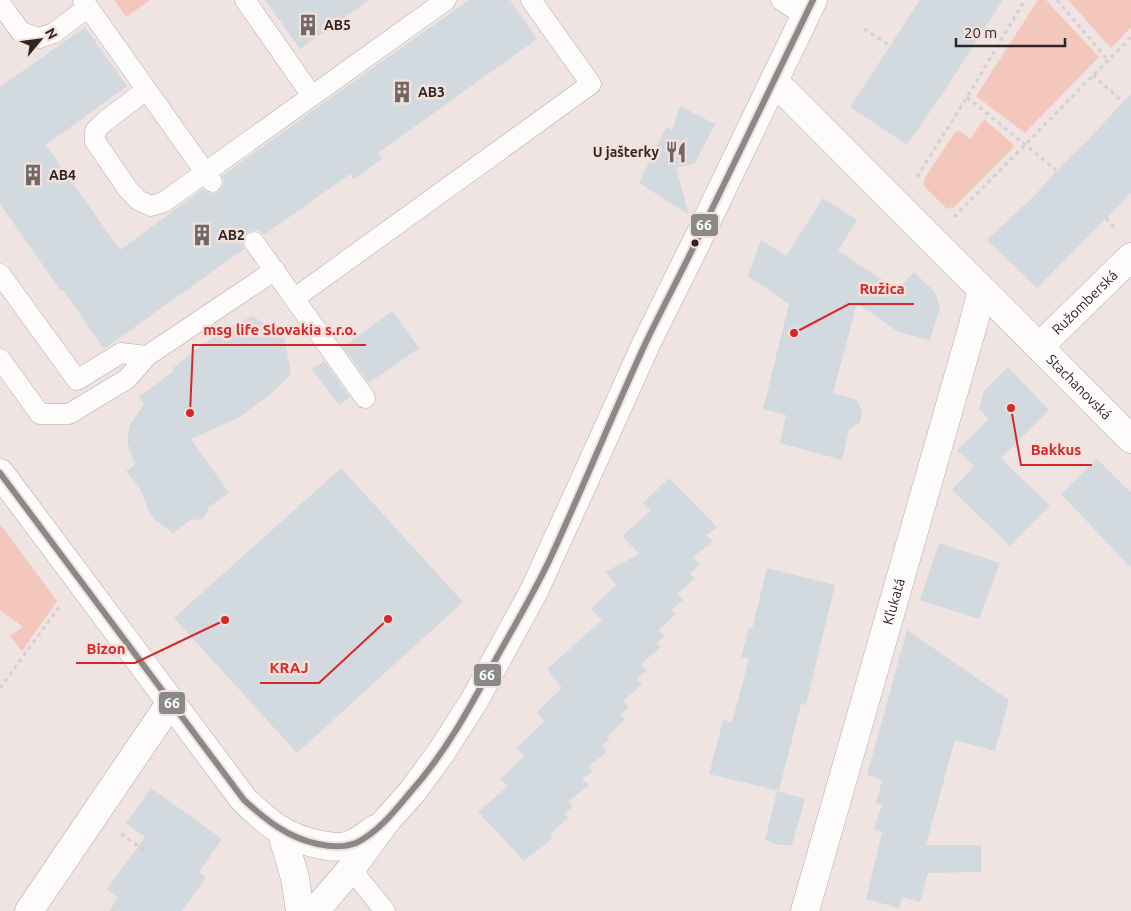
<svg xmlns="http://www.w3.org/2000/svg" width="1131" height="911" font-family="Ubuntu,sans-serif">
  <rect width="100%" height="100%" fill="#efe4e2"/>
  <path fill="#f3c7bc" d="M 114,0 L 150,0 L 126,17 Z
    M 1038,0 L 1046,0 L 1099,57 L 1025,133 L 976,96 Z
    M 1068,0 L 1131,0 L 1131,27 L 1111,48 Z
    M 984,119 L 1013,144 L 1013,148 L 954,207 L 947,209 L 924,186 L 924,179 L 956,131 L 960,131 L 970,139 Z
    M 0,524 L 57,601 L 22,651 L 10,636 L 23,627 L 0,610 Z"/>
  <path fill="#d3dadf" d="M 265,0 L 369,0 L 300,49 Z
    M 469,0 L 510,0 L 537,39 L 378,153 L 382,159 L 354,179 L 350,174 L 264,235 L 259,231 L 253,230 L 247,233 L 243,237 L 242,243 L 244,249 L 104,349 L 63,290 L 61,291 L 0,204 L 0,87 L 85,27 L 127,86 L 46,145 L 120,250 L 203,189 L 208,193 L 213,194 L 219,191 L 223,186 L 224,180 L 222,176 L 336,94 Z
    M 920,0 L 1003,0 L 943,93 L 907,145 L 850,107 Z
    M 1131,93 L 1131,193 L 1037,288 L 987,240 L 1035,195 L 1062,165 L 1087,141 Z
    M 680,106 L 715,124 L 695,163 L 676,168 L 689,215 L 639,183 L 666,127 L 672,130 Z
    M 823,198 L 857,220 L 838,251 L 897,289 L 914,272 L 935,292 L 940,307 L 930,340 L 898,332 L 857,303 L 833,393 L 857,400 L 862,413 L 860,423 L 849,429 L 842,460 L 780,443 L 786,415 L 763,409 L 789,304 L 748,276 L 761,240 L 786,256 Z
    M 392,311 L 419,348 L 369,383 L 343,347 Z
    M 253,316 L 284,336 L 291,374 L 271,394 L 238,418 L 191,439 L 229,493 L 209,507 L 203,519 L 191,520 L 173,533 L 155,520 L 149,512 L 140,488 L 126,471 L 135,465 L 127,441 L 130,425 L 144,404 L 139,397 L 174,371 L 172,369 L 194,351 L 227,328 Z
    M 324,361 L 350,397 L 339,405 L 312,370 Z
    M 1008,367 L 1049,410 L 1001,458 L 1050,506 L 1010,546 L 952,490 L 974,466 L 957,450 L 989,419 L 979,409 L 984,391 Z
    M 1097,459 L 1131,493 L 1131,568 L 1061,494 Z
    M 341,468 L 463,602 L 297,753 L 174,618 Z
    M 669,478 L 717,527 L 706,536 L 713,541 L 693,557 L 700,564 L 690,574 L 695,578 L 677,594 L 683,600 L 672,610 L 676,614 L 659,630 L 665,637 L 656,643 L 661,647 L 641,664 L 647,670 L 637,679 L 642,684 L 624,701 L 629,707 L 621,715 L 625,719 L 607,737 L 610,739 L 602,746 L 607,752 L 588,767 L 593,771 L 582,779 L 589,785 L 568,802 L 573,807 L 564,814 L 568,818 L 550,834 L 553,838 L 524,861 L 478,812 L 508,786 L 501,779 L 524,756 L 517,747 L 544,722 L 537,712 L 562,688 L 547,669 L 602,620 L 591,609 L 616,585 L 605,572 L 639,554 L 622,536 L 650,511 L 643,503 Z
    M 939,543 L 1000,563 L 979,619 L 920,600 Z
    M 767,568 L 835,585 L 806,705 L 801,704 L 779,791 L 709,774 L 723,720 L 732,722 L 749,659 L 741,657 L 749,628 L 752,629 Z
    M 907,630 L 1009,700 L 995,751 L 955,740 L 926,845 L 981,845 L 981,872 L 928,873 L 920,902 L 902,897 L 899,908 L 866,899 L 882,832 L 874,829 L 882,804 L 876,803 L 882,780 L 867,775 Z
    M 151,788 L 222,839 L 199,872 L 206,877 L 182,911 L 109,911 L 118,898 L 107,889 L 145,837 L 126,823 Z
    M 777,791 L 805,799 L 792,845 L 779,845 L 765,840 Z"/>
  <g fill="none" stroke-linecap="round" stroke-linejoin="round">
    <g stroke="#b4acaa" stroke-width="21">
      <path id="service" d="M 83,0 L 212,182
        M 245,0 L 312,96
        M 781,0 L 805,16
        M 0,3 L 21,32 L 39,38 L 54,33 L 88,7
        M 146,90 L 104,122 L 95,131 L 95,141 L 127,188 L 138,200 L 151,206 L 164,202 L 446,0
        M 254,242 L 365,398
        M 0,274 L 77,380 L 121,353 L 147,356 L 127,379 L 69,414 L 40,414 L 0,359
        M 295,298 L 591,84 L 531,0
        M 147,356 L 275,270
        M 351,869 L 385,911"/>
    </g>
    <g stroke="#b4acaa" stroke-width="29">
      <g id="minor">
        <path id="s1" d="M 774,81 L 1131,439"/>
        <path id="s2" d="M 1039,347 L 1131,257"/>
        <path d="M 0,473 L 244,800 C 269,824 287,839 322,845 C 331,847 341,848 349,845 C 359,842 367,835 375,829"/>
        <path d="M 281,830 L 295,878 L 300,911"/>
        <path d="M 29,911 L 171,702"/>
        <path d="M 315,911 L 351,869 L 387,820 L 413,791 L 442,751 L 474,701 L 534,591 L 591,466 L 647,342 L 696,243 L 813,0"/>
        <path id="s3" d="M 805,911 L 973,325 L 982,290"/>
      </g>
    </g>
    <path stroke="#d4d0d0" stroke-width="3" stroke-dasharray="4 4" stroke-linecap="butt" d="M 1057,0 L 1108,60
      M 864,29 L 890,46
      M 1093,75 L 1123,102
      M 967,97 L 1056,170
      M 917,177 L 967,97 L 1025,0
      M 954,217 L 1131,37
      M 1106,218 L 1115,228
      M 0,688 L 60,606
      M 121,834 L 145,851"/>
    <use href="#service" stroke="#fdfbfb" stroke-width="20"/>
    <use href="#minor" stroke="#fdfbfb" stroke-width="28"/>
    <g stroke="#f5e1dc" stroke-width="10">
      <path id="bus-1" d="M 0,473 L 244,800 C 266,820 288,838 318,844 C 331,847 343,848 356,843 C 377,833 393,813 408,795 C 445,754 471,706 497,657 C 515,625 533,594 549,561 C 583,488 613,413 647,340 C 663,307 680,275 696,242 C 735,161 774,81 813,0"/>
    </g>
    <use href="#bus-1" stroke="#898989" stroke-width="6"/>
  </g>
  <defs>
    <g id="building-bare" transform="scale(1.725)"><path d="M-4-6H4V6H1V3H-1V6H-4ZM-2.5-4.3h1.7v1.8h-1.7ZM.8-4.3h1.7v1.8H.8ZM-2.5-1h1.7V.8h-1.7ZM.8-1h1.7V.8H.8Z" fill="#716866" stroke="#f5e1dc" stroke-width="2.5" paint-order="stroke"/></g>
    <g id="restaurant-bare" transform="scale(1.725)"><path d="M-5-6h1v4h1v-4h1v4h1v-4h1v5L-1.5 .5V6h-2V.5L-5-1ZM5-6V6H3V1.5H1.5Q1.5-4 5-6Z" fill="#716866" stroke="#f5e1dc" stroke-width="2.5" paint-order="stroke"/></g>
  </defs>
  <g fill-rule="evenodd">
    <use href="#building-bare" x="308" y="25"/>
    <use href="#building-bare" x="402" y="92"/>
    <use href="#restaurant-bare" x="676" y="152"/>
    <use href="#building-bare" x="33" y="175"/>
    <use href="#building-bare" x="202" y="235"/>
  </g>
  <circle fill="#2d2624" stroke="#f5e1dc" stroke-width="2" cx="695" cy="243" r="4.5"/>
  <g text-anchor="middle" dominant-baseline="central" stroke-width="5" stroke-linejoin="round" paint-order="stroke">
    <g font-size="14" font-weight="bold" fill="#2d2624" stroke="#f5e1dc" text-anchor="start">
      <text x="324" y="25">AB5</text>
      <text x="418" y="92">AB3</text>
      <text x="659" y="152" text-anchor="end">U jašterky</text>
      <text x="49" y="175">AB4</text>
      <text x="218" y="235">AB2</text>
    </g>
    <g font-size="14" fill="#2d2624" stroke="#f5e1dc">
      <text stroke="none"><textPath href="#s2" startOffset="64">Ružomberská</textPath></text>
      <text stroke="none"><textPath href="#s1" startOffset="432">Stachanovská</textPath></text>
      <text stroke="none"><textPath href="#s3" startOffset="322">Kľukatá</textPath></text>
    </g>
  </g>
  <path fill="none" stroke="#d62828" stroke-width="2" d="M794 333L849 304H914M190 413L193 345H366M1011 408L1021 465H1092M225 620L135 663H76M388 619L319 683H260"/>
  <g fill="#d62828" stroke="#f5e1dc" stroke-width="2">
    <circle cx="794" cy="333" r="5"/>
    <circle cx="190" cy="413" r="5"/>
    <circle cx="1011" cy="408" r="5"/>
    <circle cx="225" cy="620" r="5"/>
    <circle cx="388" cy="619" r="5"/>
  </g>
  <g font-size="15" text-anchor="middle" font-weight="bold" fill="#d62828" stroke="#f5e1dc" stroke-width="5" stroke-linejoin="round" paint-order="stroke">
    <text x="882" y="294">Ružica</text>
    <text x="280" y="335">msg life Slovakia s.r.o.</text>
    <text x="1056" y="455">Bakkus</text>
    <text x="106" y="654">Bizon</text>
    <text x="289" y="673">KRAJ</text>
  </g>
  <g stroke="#f5e1dc" stroke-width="2">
    <rect x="690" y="213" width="29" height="24" rx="5" fill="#898989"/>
    <rect x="473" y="663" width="29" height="24" rx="5" fill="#898989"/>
    <rect x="158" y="691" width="28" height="24" rx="5" fill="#898989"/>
  </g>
  <g font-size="14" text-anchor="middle" font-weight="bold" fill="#fff">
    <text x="704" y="230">66</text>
    <text x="487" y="680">66</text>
    <text x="172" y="708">66</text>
  </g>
  <g transform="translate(40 40) rotate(61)" stroke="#f5e1dc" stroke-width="4" paint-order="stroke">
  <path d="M0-4L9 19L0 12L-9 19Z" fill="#2d2624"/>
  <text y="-8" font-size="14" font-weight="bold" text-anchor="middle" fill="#2d2624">N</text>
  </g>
  <path d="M956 38v8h109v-8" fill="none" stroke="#2d2624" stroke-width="2.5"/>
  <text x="964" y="38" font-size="15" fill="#2d2624" stroke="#f5e1dc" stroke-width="4" paint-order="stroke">20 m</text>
</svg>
